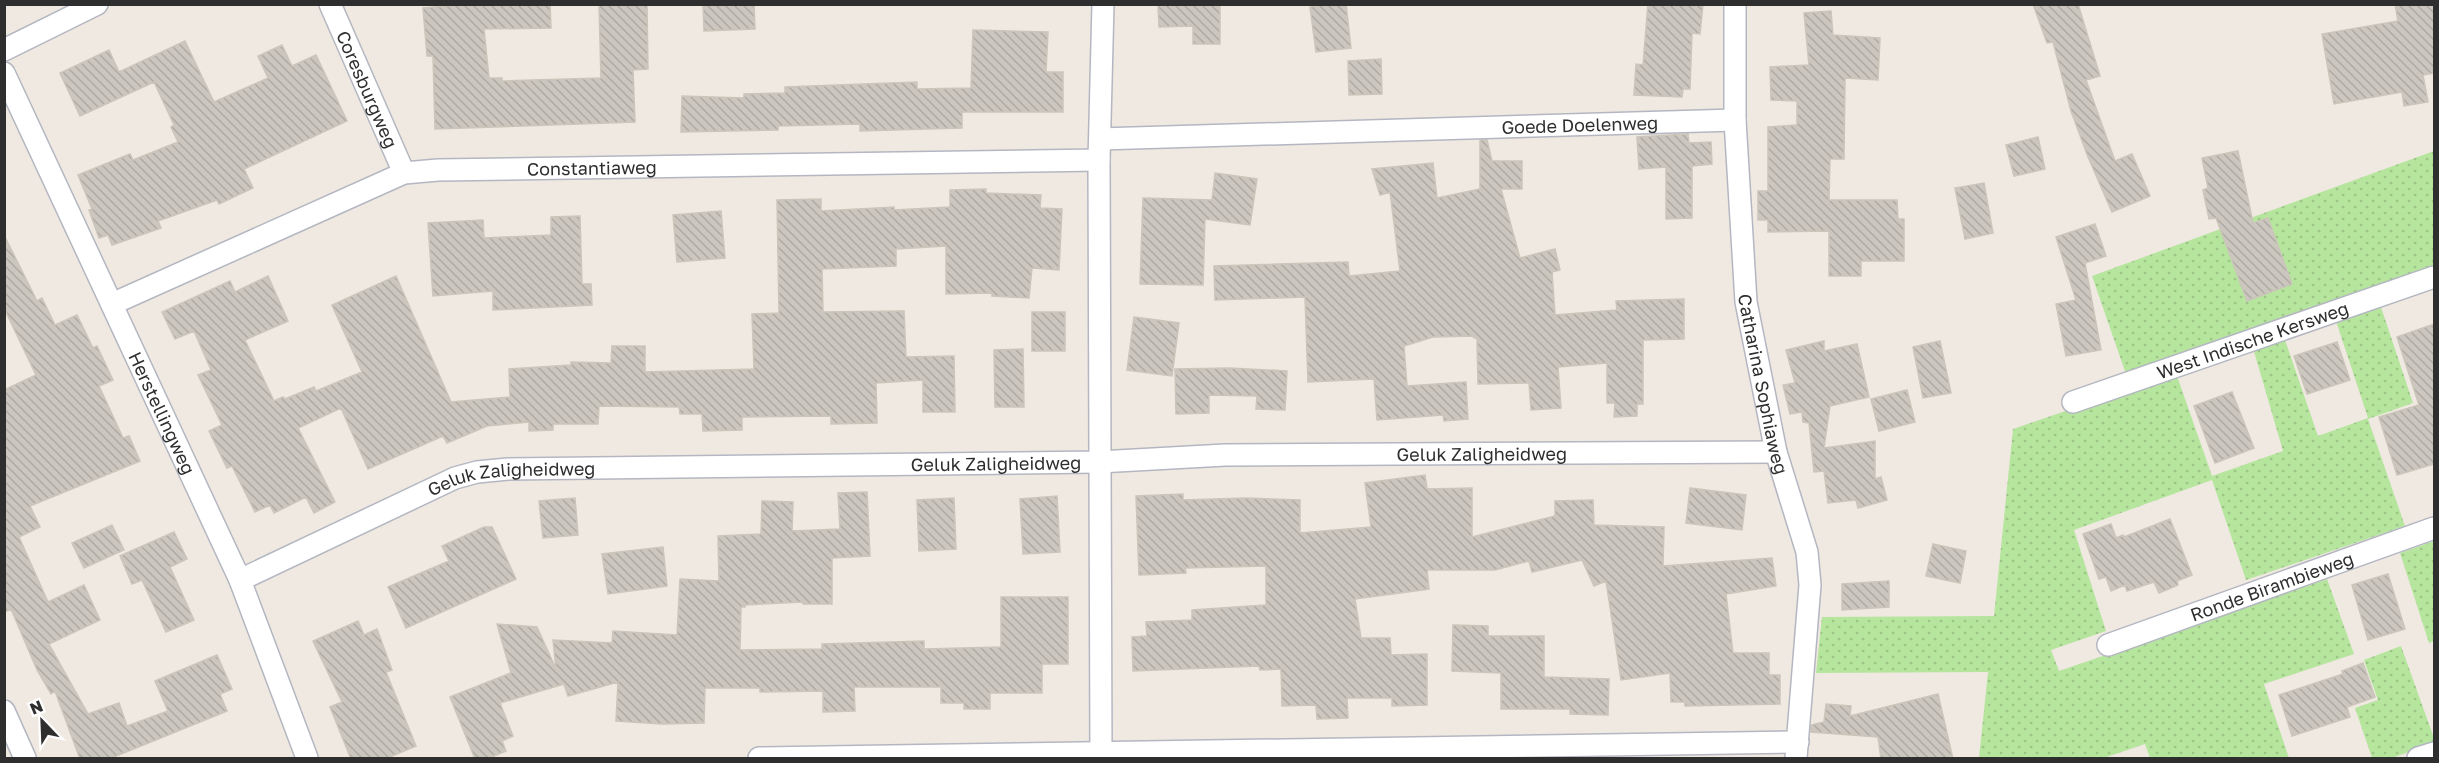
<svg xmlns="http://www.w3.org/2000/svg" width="2439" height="763" font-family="'Golos Text',sans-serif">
  <defs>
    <pattern id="grass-dots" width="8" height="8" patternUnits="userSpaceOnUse" patternTransform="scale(1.5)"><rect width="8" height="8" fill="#b6e59e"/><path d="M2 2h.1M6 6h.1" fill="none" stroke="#9dc588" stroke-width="1.8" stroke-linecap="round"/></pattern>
    <pattern id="building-back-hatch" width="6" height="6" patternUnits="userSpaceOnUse" patternTransform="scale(1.5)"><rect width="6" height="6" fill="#cbc7bf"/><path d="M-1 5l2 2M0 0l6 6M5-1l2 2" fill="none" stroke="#afaba4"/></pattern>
  </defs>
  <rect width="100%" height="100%" fill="#efe9e1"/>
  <path fill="url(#grass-dots)" d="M 2434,151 L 2434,269 L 2127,377 L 2092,276 Z
    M 2380,304 L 2413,403 L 2368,419 L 2405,526 L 2246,580 L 2212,480 L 2074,530 L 2106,631 L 2051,650 L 2059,671 L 2327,579 L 2354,654 L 2264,684 L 2289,758 L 2150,758 L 2145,744 L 2104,758 L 1979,758 L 1988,672 L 1816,673 L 1822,617 L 1994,616 L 2013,429 L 2176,373 L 2212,476 L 2283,451 L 2253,348 L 2284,337 L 2318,436 L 2368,418 L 2335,318 Z
    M 2434,541 L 2434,641 L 2429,643 L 2400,553 Z
    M 2401,646 L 2434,738 L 2434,743 L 2392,758 L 2372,758 L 2355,708 L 2378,700 L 2364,660 Z"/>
  <path fill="url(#building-back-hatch)" stroke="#cbc5ba" stroke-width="1.5" d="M 469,4 L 550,4 L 551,28 L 484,29 L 489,78 L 502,78 L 502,81 L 601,78 L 599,4 L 647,4 L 648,69 L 633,70 L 635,122 L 435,129 L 433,56 L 427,56 L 423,8 Z
    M 703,4 L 754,4 L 755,29 L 704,31 Z
    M 1158,4 L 1220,4 L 1220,44 L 1193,44 L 1193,26 L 1159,27 Z
    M 1328,4 L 1346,4 L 1351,48 L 1316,52 L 1310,7 Z
    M 1648,4 L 1703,4 L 1700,34 L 1692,33 L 1690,89 L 1683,89 L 1682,97 L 1634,95 L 1636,64 L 1643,65 Z
    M 2033,4 L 2078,4 L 2100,76 L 2086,80 L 2115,161 L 2132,154 L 2150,196 L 2112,212 L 2088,157 L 2071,111 L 2053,42 L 2047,43 Z
    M 2395,4 L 2434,4 L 2434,73 L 2423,75 L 2428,102 L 2404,106 L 2402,92 L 2334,104 L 2322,34 L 2398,21 Z
    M 1831,11 L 1833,35 L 1880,38 L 1878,80 L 1845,78 L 1844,159 L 1830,159 L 1829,200 L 1897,200 L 1898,219 L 1904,219 L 1904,261 L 1861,261 L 1861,276 L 1829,276 L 1829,231 L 1768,232 L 1768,220 L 1758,220 L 1758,191 L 1768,191 L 1768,127 L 1797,125 L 1797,101 L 1771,100 L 1770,67 L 1809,65 L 1804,13 Z
    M 973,30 L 1048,32 L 1046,72 L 1063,72 L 1063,112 L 962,112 L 962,128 L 860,131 L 860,124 L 778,126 L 778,130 L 681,132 L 682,96 L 744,98 L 744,94 L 785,93 L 785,87 L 917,82 L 917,89 L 971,88 Z
    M 185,41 L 214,102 L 268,78 L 258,56 L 282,45 L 292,66 L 316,55 L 347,121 L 244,169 L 253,188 L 219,204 L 217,200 L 158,221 L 161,228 L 112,245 L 108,235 L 99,238 L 89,210 L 92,209 L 78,175 L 130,154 L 133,160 L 178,142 L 171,127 L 174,125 L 154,82 L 80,116 L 60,73 L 109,50 L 119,72 Z
    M 1381,59 L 1382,94 L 1349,95 L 1348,61 Z
    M 1688,134 L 1689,143 L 1711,142 L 1712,164 L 1692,166 L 1692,218 L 1666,219 L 1666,167 L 1639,169 L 1637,137 Z
    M 2038,137 L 2045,169 L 2014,176 L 2006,145 Z
    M 1480,140 L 1487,140 L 1492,161 L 1522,161 L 1522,189 L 1501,189 L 1520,258 L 1555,249 L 1560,270 L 1552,272 L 1555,315 L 1617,310 L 1616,301 L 1684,299 L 1684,339 L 1643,340 L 1643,404 L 1637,404 L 1637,416 L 1614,417 L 1615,403 L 1607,403 L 1607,363 L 1558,367 L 1561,408 L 1531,410 L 1529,383 L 1478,384 L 1477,338 L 1474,338 L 1473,336 L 1433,337 L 1404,346 L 1407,386 L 1466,382 L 1468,419 L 1444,421 L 1443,415 L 1377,420 L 1374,379 L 1308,382 L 1305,297 L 1215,300 L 1214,266 L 1348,262 L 1349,276 L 1400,271 L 1390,192 L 1380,195 L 1372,169 L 1433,163 L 1437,198 L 1480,189 Z
    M 2238,151 L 2253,223 L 2268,218 L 2292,284 L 2247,301 L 2216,218 L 2209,219 L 2203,190 L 2208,188 L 2202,158 Z
    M 1215,173 L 1257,179 L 1250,225 L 1205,219 L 1203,285 L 1140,284 L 1143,198 L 1212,200 Z
    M 1984,183 L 1993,233 L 1965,239 L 1955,188 Z
    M 986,189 L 986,193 L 1041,195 L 1040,208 L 1062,209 L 1059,270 L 1032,268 L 1029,298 L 992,296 L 992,293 L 946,294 L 946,246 L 896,249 L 896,266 L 822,269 L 823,312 L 904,311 L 906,357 L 954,356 L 955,412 L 923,412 L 923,380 L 876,383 L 877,423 L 831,424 L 831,416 L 742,417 L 742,430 L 703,431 L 702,414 L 680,414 L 679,407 L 599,406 L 598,424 L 553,424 L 553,430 L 529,431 L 529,422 L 487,426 L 447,443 L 443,436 L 368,469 L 341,408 L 298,428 L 335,502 L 314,513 L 306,497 L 274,513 L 270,505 L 255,512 L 232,466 L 227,468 L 209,431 L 222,425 L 198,375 L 211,370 L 194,331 L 175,339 L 162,312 L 230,281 L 235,292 L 268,276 L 288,321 L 245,340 L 274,401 L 283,397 L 285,399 L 314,387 L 316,391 L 362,372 L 332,305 L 396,276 L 451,402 L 510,397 L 509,369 L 571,365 L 571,362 L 611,363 L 612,346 L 645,346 L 645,372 L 754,369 L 752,314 L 779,313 L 777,200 L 821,199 L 821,211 L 894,207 L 894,210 L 950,207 L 950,190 Z
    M 721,211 L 725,258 L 677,262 L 673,215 Z
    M 580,216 L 582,284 L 591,284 L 592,305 L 493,310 L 493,291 L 433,296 L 428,223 L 483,220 L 484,238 L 551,235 L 551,217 Z
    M 2095,224 L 2106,256 L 2085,263 L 2101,350 L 2066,356 L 2056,304 L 2076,300 L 2056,237 Z
    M 4,235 L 37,301 L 42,298 L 55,325 L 77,315 L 93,348 L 97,346 L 113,380 L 99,386 L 123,438 L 129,436 L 140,461 L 30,506 L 40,527 L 19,537 L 48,602 L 84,585 L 100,620 L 49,644 L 88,714 L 119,703 L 127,726 L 168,711 L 155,681 L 217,655 L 232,689 L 220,694 L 227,711 L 109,759 L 80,759 L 55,691 L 51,694 L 37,670 L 11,609 L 4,612 L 4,390 L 36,375 L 4,308 Z
    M 1032,312 L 1065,312 L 1065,351 L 1032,351 Z
    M 1134,317 L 1179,323 L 1172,376 L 1127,370 Z
    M 2434,324 L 2434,464 L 2397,475 L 2379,417 L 2419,405 L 2397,337 Z
    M 1824,341 L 1824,351 L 1857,344 L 1869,397 L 1830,406 L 1824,448 L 1875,441 L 1875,479 L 1881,477 L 1887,500 L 1858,508 L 1856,500 L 1828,503 L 1824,471 L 1814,472 L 1809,423 L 1803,422 L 1802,412 L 1790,414 L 1783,385 L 1795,383 L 1786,350 Z
    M 1940,341 L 1951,393 L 1923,398 L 1913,347 Z
    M 2337,342 L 2350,380 L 2307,394 L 2294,356 Z
    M 1023,349 L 1024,407 L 995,407 L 994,350 Z
    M 1230,368 L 1287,371 L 1285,410 L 1256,409 L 1257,396 L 1209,395 L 1209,413 L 1176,414 L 1175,369 Z
    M 1907,390 L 1915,422 L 1879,431 L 1871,399 Z
    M 2232,392 L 2254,448 L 2215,463 L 2194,406 Z
    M 1425,475 L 1427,489 L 1472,488 L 1472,537 L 1555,516 L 1555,501 L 1593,500 L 1594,525 L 1664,527 L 1663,566 L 1772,558 L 1776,586 L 1726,594 L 1733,653 L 1769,653 L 1769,675 L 1780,675 L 1780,704 L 1685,706 L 1685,702 L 1671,702 L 1670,673 L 1621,680 L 1606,581 L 1594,586 L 1582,560 L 1532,572 L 1529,561 L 1495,570 L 1427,570 L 1429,589 L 1355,599 L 1361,638 L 1390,638 L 1391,655 L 1427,654 L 1427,705 L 1392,706 L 1392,698 L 1347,698 L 1348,718 L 1317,719 L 1316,705 L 1282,706 L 1281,669 L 1260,670 L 1259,666 L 1133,671 L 1132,637 L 1147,636 L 1146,622 L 1192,620 L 1192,610 L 1266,605 L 1266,566 L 1185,568 L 1186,573 L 1139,575 L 1136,496 L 1183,494 L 1183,500 L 1246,498 L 1300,500 L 1300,533 L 1371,527 L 1365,483 Z
    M 1690,488 L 1746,495 L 1742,530 L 1686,523 Z
    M 867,492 L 870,556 L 832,558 L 832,604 L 803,604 L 803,602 L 745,605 L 745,607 L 741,607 L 740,650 L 822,649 L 822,644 L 924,641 L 924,649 L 1001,647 L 1001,597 L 1068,597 L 1068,664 L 1042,664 L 1042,693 L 990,693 L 990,709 L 964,709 L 964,703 L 941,703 L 941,687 L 854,687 L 855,711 L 823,712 L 823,691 L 760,692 L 760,688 L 705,688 L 704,723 L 662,724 L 616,721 L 618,682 L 568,696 L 564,684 L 500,703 L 513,736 L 502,741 L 506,751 L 487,759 L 475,759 L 450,697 L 511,673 L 497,624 L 537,627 L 556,669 L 553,640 L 612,643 L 613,631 L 677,635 L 680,579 L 719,581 L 718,536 L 761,534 L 762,501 L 793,502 L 792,531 L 840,529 L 838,493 Z
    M 1057,496 L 1060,552 L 1023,554 L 1020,499 Z
    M 575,498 L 578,535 L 543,538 L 539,501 Z
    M 954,498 L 956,549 L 919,551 L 917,500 Z
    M 2170,519 L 2192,575 L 2177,581 L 2178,585 L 2159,593 L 2154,582 L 2127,591 L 2125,585 L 2111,591 L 2106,577 L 2099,579 L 2083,534 L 2111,524 L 2116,538 L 2123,535 L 2124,537 Z
    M 112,525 L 124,550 L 84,568 L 72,543 Z
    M 484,527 L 492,527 L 516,579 L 406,628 L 388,587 L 449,561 L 442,546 Z
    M 174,532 L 187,559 L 170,567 L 194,620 L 166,632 L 142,580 L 132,584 L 120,556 Z
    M 1933,544 L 1966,551 L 1960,583 L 1926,576 Z
    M 663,547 L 667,586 L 608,594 L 602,554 Z
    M 2388,574 L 2405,629 L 2368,640 L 2352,585 Z
    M 1889,581 L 1889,607 L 1842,610 L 1842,584 Z
    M 358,621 L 364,635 L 377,629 L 392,670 L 386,672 L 416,746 L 385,759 L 351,759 L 330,707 L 342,702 L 313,641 Z
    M 1453,625 L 1488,626 L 1488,636 L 1544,636 L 1544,677 L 1609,679 L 1608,715 L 1570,714 L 1570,709 L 1501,709 L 1501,673 L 1452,671 Z
    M 2363,663 L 2375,697 L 2347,707 L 2350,717 L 2292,736 L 2279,695 L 2343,674 L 2342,671 Z
    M 1938,694 L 1953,759 L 1881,759 L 1878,737 L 1811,732 L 1811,725 L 1824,722 L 1826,704 L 1851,706 L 1850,716 Z"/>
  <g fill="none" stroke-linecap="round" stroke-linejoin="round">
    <g stroke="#b4b7c1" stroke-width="24">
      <g id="street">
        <path id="s1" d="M 330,4 L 404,173"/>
        <path id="s2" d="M 1735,4 L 1735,120 L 1746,302 L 1776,452 L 1807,552 L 1810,585 L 1796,758"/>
        <path d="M 4,50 L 97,4"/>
        <path id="s3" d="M 4,73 L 240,580 L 307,758"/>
        <path id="s4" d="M 1100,139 L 1735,120"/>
        <path id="s5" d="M 112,304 L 404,173 L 438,170 L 1099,160"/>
        <path id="s6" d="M 2073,402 L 2434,277"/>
        <path id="s7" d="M 240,580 L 455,478 L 477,472 L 508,469 L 1099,462 L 1225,455 L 1776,452"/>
        <path id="s8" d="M 2108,645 L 2434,528"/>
        <path d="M 4,711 L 25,758"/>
        <path d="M 759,758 L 1798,742"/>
        <path d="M 1101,758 L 1099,160 L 1103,4"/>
        <path d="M 2418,758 L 2434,753"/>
      </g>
    </g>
    <use href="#street" stroke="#fff" stroke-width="21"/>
  </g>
  <g text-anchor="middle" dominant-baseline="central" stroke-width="5" stroke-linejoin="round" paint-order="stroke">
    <g font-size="18" fill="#2e2e2e" stroke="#fff">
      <text stroke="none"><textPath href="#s1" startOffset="93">Coresburgweg</textPath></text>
      <text stroke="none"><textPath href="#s4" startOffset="480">Goede Doelenweg</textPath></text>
      <text stroke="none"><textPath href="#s5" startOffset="508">Constantiaweg</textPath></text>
      <text stroke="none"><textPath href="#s6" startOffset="190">West Indische Kersweg</textPath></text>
      <text stroke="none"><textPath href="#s2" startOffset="382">Catharina Sophiaweg</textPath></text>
      <text stroke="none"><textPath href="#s3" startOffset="375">Herstellingweg</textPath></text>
      <text stroke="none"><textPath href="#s7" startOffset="1266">Geluk Zaligheidweg</textPath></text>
      <text stroke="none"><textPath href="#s7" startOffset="780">Geluk Zaligheidweg</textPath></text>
      <text stroke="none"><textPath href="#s7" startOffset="294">Geluk Zaligheidweg</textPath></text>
      <text stroke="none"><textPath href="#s8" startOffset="174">Ronde Birambieweg</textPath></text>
    </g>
  </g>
  <rect width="2439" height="763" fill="none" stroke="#2e2e2e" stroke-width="12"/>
  <g transform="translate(42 721) rotate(337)" stroke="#ffffff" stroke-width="4.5" paint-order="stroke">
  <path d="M0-4.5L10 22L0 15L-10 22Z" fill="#2e2e2e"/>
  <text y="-9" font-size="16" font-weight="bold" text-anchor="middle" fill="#2e2e2e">N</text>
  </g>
</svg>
